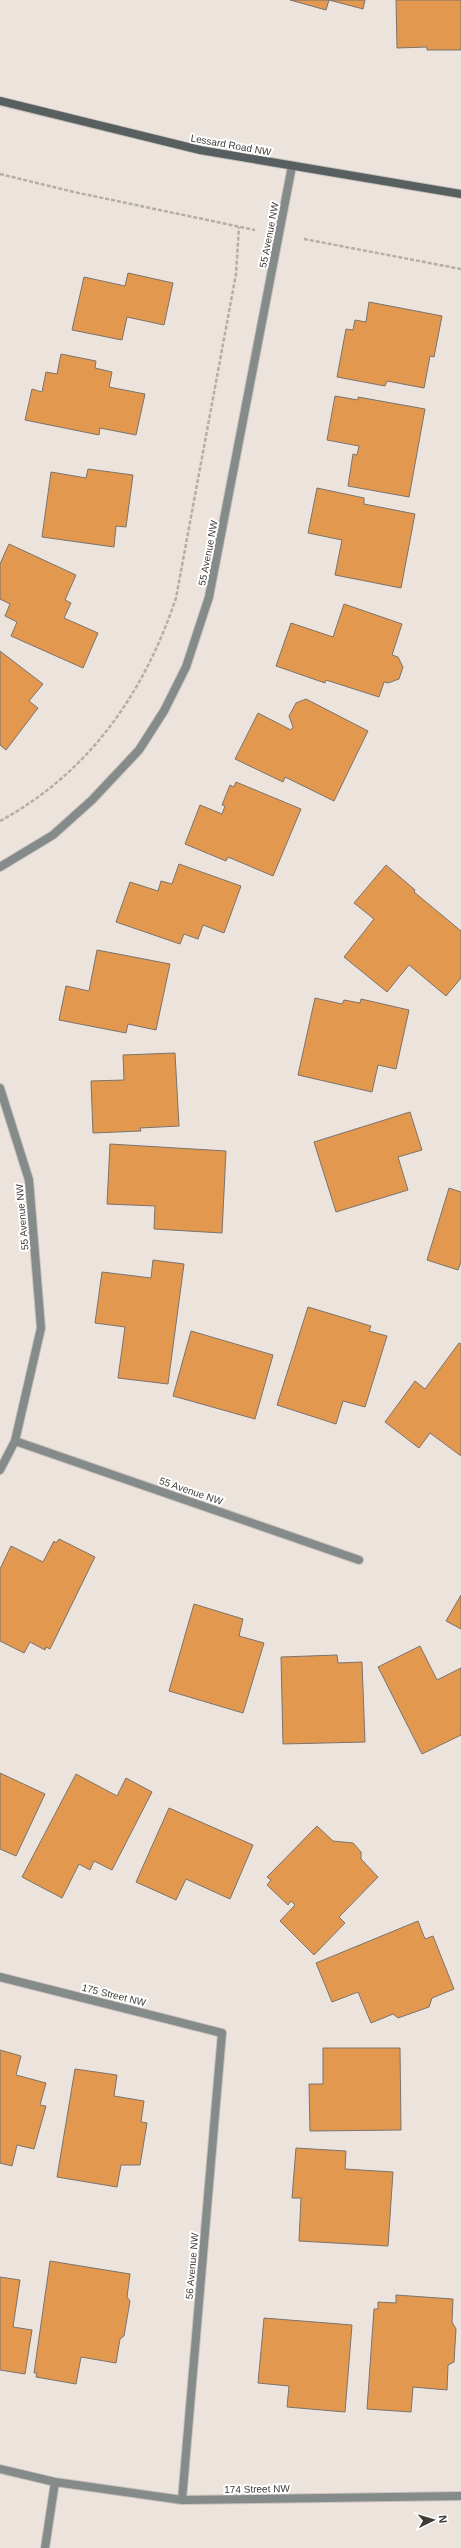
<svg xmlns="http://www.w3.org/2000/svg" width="461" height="2548" font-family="Helvetica,sans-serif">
  <rect width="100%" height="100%" fill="#ece4dc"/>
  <path fill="#e2994f" stroke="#7b736d" d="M 290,0 L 365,0 L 363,9 L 329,0 L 326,10 Z
    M 396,0 L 461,0 L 461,50 L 427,50 L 427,47 L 397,48 Z
    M 128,273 L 173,283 L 164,325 L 127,317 L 122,340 L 72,330 L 84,277 L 125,286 Z
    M 369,302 L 442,316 L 434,357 L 430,356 L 424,388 L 387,381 L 385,386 L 337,377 L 346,329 L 353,330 L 355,320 L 366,322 Z
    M 61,354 L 96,361 L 95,368 L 112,372 L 109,387 L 145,394 L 136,435 L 100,428 L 99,435 L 25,420 L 32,389 L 42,392 L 46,372 L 57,374 Z
    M 335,396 L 358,400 L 358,397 L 425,409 L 409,497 L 348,486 L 353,454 L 357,455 L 359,446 L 327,440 Z
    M 88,469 L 133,475 L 126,527 L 116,526 L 114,547 L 42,537 L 51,472 L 86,478 Z
    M 317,488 L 364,498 L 364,504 L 415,514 L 401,588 L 335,575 L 342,540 L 308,533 Z
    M 9,544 L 76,575 L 65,600 L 71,603 L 64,618 L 98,633 L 83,668 L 11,636 L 17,622 L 5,616 L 10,604 L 0,599 L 0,564 Z
    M 344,604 L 402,624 L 392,655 L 398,657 L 403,667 L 399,679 L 388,683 L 384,682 L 379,697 L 326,680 L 325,683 L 276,666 L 291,623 L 333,637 Z
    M 0,651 L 43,684 L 29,701 L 38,708 L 6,750 L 0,745 Z
    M 306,699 L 368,731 L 334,801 L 285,777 L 283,782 L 235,759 L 258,713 L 291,730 L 293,727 L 289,716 L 296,703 Z
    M 236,782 L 301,809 L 273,876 L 228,857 L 226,861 L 185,844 L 200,805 L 222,814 L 225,806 L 222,805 L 230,785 L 234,787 Z
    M 179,864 L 241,886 L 224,933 L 203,925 L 198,939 L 184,934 L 180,944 L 116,922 L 130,882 L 158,891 L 161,881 L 172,884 Z
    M 386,865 L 415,890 L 414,892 L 461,931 L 461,978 L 446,996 L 409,965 L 387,992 L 344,957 L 374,919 L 354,903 Z
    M 97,950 L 170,964 L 156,1030 L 128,1024 L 126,1033 L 59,1020 L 66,986 L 89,991 Z
    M 315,998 L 342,1004 L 344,1000 L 360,1003 L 361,999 L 409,1010 L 396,1069 L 378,1065 L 372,1092 L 298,1075 Z
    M 175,1053 L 179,1126 L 140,1128 L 141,1131 L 93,1133 L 91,1081 L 124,1080 L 123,1055 Z
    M 410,1112 L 422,1150 L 398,1157 L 408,1190 L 336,1212 L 314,1142 Z
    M 110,1144 L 226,1151 L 222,1233 L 154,1229 L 155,1206 L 107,1204 Z
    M 449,1188 L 461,1192 L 461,1262 L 458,1270 L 427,1260 Z
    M 153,1260 L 184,1264 L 168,1384 L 118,1378 L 125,1327 L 95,1323 L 102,1272 L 151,1278 Z
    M 308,1307 L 371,1326 L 369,1331 L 387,1336 L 365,1407 L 343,1401 L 336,1424 L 277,1405 Z
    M 191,1331 L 273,1355 L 255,1419 L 173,1396 Z
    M 459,1343 L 461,1344 L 461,1456 L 430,1433 L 419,1448 L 385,1422 L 415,1381 L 425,1389 Z
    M 59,1539 L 95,1557 L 50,1649 L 46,1647 L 45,1650 L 30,1642 L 24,1653 L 0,1641 L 0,1569 L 11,1546 L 43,1562 L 54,1541 L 56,1543 Z
    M 461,1595 L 461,1629 L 446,1621 Z
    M 194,1604 L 243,1619 L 239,1636 L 264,1643 L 243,1713 L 169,1691 Z
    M 420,1646 L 437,1680 L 461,1668 L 461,1735 L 422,1754 L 378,1667 Z
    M 337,1655 L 338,1663 L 362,1662 L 365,1742 L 283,1744 L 281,1657 Z
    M 0,1773 L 45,1794 L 16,1856 L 0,1849 Z
    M 76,1774 L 117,1796 L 126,1778 L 152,1792 L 112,1870 L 94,1861 L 90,1870 L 79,1864 L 62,1898 L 22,1877 Z
    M 169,1808 L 253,1845 L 230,1899 L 186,1879 L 176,1900 L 136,1882 Z
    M 317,1826 L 333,1841 L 353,1843 L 361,1852 L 361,1859 L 378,1877 L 339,1917 L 345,1923 L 314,1955 L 280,1921 L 295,1905 L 291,1901 L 288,1905 L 267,1885 L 271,1880 L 267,1877 Z
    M 418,1921 L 425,1939 L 433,1936 L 454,1989 L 432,1998 L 429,2007 L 398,2018 L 393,2014 L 371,2023 L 358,1992 L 332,2002 L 316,1963 Z
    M 323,2048 L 400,2048 L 401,2130 L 310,2131 L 309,2084 L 323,2084 Z
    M 0,2050 L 21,2056 L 16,2075 L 46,2083 L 40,2105 L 46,2106 L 34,2149 L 17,2145 L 12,2166 L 0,2163 Z
    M 75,2069 L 117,2075 L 114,2096 L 144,2101 L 141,2122 L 147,2123 L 140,2165 L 121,2165 L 117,2187 L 57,2177 Z
    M 296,2148 L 346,2151 L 345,2169 L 393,2172 L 388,2246 L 299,2241 L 301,2198 L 292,2198 Z
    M 50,2261 L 130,2274 L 127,2297 L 130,2301 L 124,2336 L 120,2339 L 116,2363 L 81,2357 L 76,2384 L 36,2377 L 37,2373 L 34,2373 Z
    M 0,2277 L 20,2280 L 13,2327 L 32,2330 L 25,2374 L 0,2370 Z
    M 396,2295 L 453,2299 L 452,2322 L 456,2329 L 454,2362 L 448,2365 L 447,2390 L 413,2387 L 411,2412 L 367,2409 L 374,2309 L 378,2309 L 378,2302 L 396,2303 Z
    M 264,2318 L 352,2325 L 345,2412 L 287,2407 L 289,2386 L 258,2383 Z"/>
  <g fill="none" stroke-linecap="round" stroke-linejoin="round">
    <g stroke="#c9c2bb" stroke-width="10">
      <path id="minor" d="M 0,867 L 53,835 L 92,800 L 139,750 L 164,711 L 186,667 L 209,597 L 292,166
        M 0,1088 L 29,1180 L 41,1328 L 15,1441 L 0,1470
        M 15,1441 L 359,1560
        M 0,1977 L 222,2033 L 182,2500
        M 0,2469 L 55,2482 L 182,2500 L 461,2496
        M 45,2548 L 55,2482"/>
    </g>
    <g stroke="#c9c2bb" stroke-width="10">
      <path id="secondary" d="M 0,101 L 200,150 L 461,194"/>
    </g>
    <path stroke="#b4aea7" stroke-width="2.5" stroke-dasharray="4 2" stroke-linecap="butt" d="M 0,174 L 74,192 L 255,230
      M 304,239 L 461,269
      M 0,821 C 90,772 144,693 176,598 L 236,274 L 239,227"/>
    <use href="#minor" stroke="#858a8a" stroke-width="8"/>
    <use href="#secondary" stroke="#585f60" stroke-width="8"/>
  </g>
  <g text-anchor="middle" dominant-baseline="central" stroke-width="4" stroke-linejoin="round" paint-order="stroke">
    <g font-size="10" fill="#3f3b38" stroke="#fff">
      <text transform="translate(231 145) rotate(10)">Lessard Road NW</text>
      <text transform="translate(269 235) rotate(-79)">55 Avenue NW</text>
      <text transform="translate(208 553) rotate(-79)">55 Avenue NW</text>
      <text transform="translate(22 1217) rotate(-95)">55 Avenue NW</text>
      <text transform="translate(191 1491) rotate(19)">55 Avenue NW</text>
      <text transform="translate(114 1995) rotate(14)">175 Street NW</text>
      <text transform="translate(192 2266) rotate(-85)">56 Avenue NW</text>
      <text transform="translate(257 2489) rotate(-1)">174 Street NW</text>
    </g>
  </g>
  <g transform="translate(433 2520) rotate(85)" stroke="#ffffff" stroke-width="3" paint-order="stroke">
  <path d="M0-3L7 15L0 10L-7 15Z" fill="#3f3b38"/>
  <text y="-6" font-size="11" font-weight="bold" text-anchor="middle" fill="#3f3b38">N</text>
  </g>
</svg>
